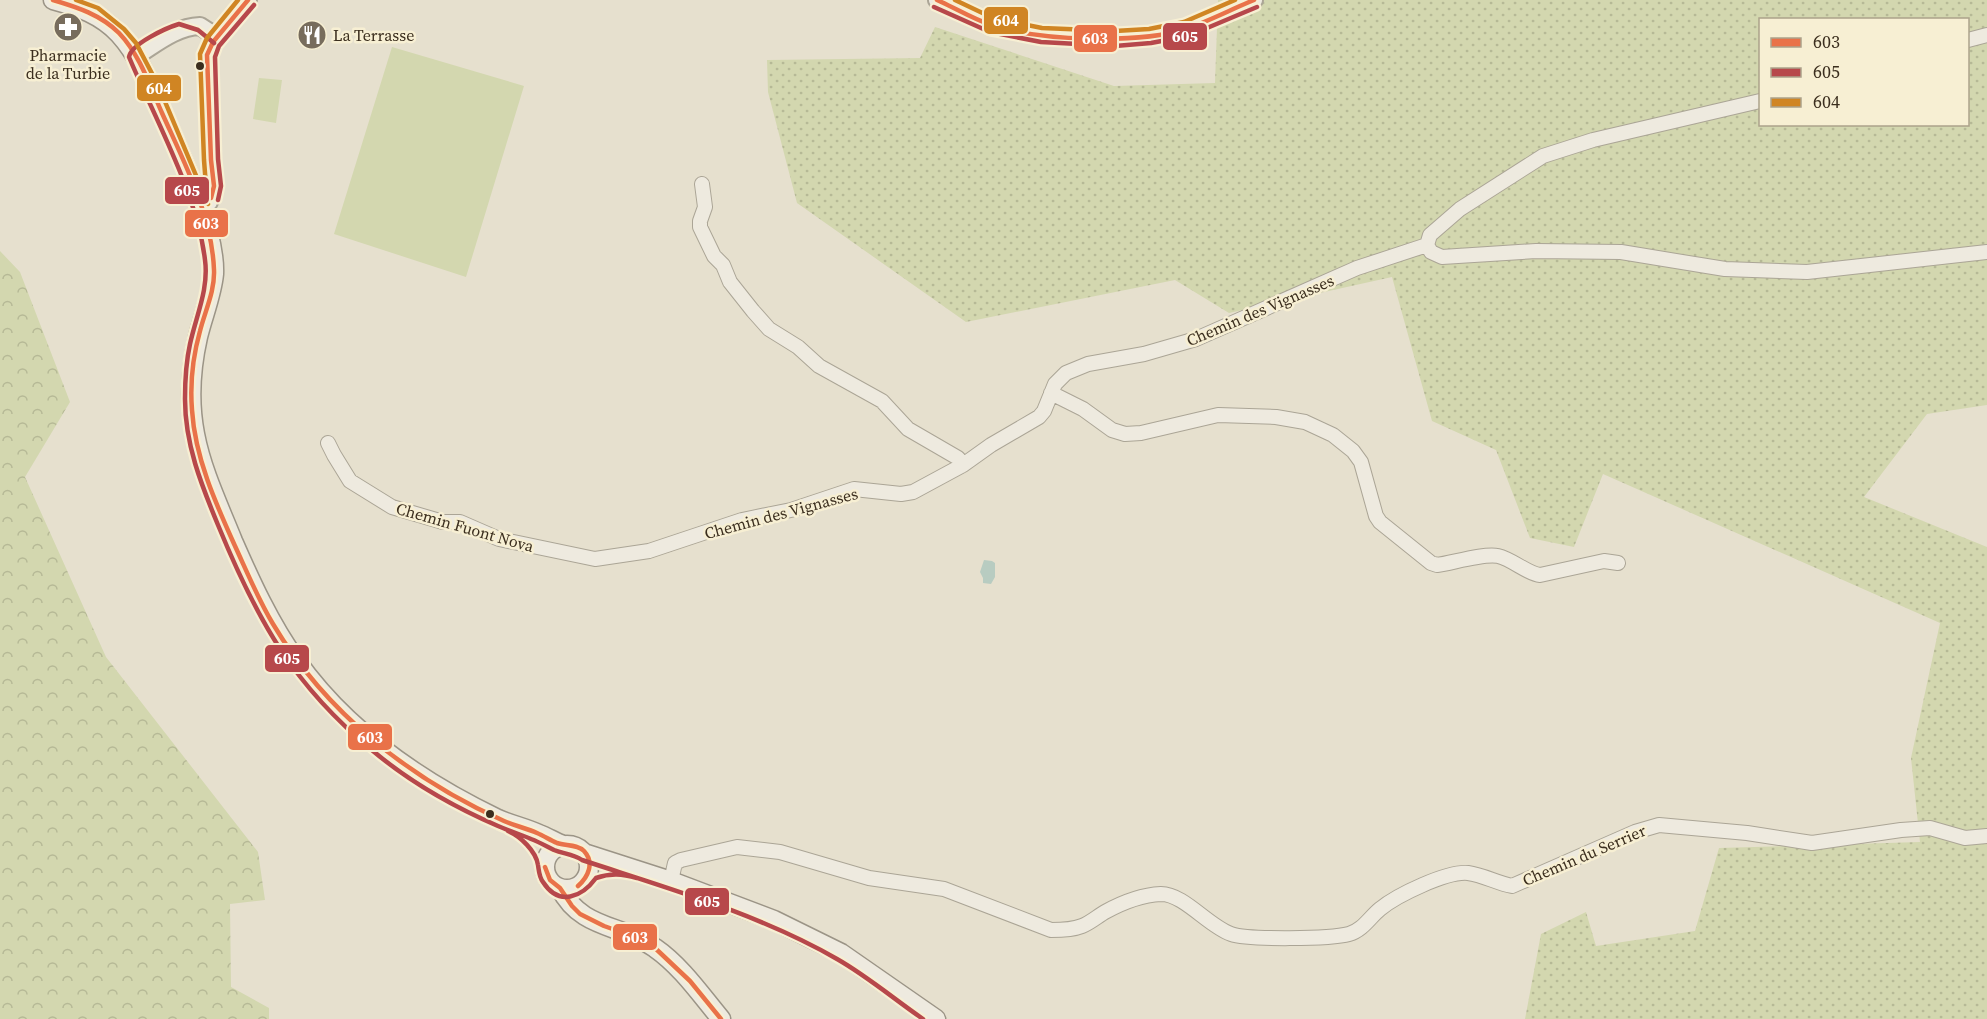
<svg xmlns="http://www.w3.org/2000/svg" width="1987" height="1019" font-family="'Source Serif 4',serif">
  <defs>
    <pattern id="grass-dots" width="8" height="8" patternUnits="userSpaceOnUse" patternTransform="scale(1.5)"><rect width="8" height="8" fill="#d3d7af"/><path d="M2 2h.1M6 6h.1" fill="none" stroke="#b6b996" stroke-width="1.8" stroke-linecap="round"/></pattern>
    <pattern id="forest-crowns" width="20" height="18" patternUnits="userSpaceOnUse" patternTransform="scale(1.5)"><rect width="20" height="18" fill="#d3d7af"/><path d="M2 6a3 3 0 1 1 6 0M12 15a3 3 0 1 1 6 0" fill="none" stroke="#b6b996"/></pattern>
  </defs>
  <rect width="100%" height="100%" fill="#e6e0ce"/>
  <path fill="url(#grass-dots)" fill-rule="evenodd" d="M 1218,0 L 1987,0 L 1987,405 L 1927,414 L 1864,497 L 1987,547 L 1987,1019 L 1525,1019 L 1541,934 L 1586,912 L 1596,946 L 1695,931 L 1719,848 L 1920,842 L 1911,758 L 1940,623 L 1603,474 L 1574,547 L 1530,538 L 1496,450 L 1432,421 L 1392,277 L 1229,313 L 1175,280 L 966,322 L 797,203 L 768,92 L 767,60 L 920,58 L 935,27 L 1114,86 L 1215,83 ZM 1760,20 L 1968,20 L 1968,124 L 1760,124 Z"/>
  <path fill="url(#forest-crowns)" d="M 0,251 L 20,272 L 70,402 L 25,477 L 106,657 L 258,852 L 265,900 L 230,904 L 231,987 L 269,1008 L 269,1019 L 0,1019 Z"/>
  <path fill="#d3d7af" d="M 392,47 L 524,86 L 466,277 L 334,234 Z
    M 259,78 L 282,80 L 276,123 L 253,119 Z"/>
  <path fill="#b8ccc1" d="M 984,560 L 992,561 L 995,563 L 995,577 L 991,584 L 983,583 L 983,578 L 980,572 Z"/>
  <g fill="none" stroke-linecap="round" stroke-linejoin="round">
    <g stroke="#aba596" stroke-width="16">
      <path id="minor" d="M 1968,40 L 1987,35
        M 702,184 L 705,207 L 700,221 L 700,227 L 714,256 L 723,265 L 730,282 L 753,311 L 769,329 L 798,347 L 819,366 L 882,401 L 908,429 L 958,458 L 963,465
        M 1427,245 L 1431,252 L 1442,257 L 1536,251 L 1621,252 L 1725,269 L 1807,272 L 1987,252
        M 1427,245 L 1430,235 L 1460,209 L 1543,156 L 1593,140 L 1760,101
        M 1051,393 L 1083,409 L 1112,430 L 1125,434 L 1141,433 L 1218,415 L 1276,417 L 1305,422 L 1333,435 L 1353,451 L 1361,462 L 1376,516 L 1380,522 L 1431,563 L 1437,565 C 1452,563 1484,553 1498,556 C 1512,559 1528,574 1540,575 L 1604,561 L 1618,563
        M 328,443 L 334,455 L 350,481 L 392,507 L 443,522 L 460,522 L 499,539 L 595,559 L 649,551 L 742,520 L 791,510 L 854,489 L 901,494 L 913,492 L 963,465 L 991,445 L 1039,417 L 1044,411 L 1055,384 L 1066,373 L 1088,364 L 1144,354 L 1196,339 L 1357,268 L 1427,245
        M 671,881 L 675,863 L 681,860 L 737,847 L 780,852 L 869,878 L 944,889 L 1051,930 C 1061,930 1072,930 1082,926 C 1090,923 1098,916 1105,912 C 1123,902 1141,895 1161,894 C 1184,894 1208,926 1231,934 C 1248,940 1331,939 1349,934 C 1363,930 1370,917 1380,909 C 1397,895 1447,871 1468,873 C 1483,875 1497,883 1512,886 L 1635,832 L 1659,825 L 1747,833 L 1812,843 L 1901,830 L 1930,828 L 1965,838 L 1987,836"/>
    </g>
    <g stroke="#aba596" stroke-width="20">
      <path id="tertiary" d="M 937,0 L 991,25 L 1041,35 L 1115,39 L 1150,36 L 1186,29 L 1254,0
        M 136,56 C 156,44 175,27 200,26 L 217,37
        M 201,207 L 209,202 L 214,186 L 211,160 L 207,55 L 213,42 L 248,0"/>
    </g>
    <g stroke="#9b9486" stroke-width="21">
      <path id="secondary" d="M 53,0 C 79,7 101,15 119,34 C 140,57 151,87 163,115 C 181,156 216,230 214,274 C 212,295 203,316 198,337 C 191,368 189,403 195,434 C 202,471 219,506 233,541 C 251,582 270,624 296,660 C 346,731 421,782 498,819 C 512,825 526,828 539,834 C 547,837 555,842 563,845
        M545 867a22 22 0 1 1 44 0a22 22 0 1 1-44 0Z
        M 584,853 L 671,881 L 774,920 L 841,953 L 936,1019
        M 560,888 C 581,930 622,924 655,948 C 681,966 701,995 721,1019"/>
    </g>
    <use href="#minor" stroke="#eeeadf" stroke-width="14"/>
    <use href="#tertiary" stroke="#eeeadf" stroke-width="16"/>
    <use href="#secondary" stroke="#eeeadf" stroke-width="18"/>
    <g stroke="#f7efd3" stroke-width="9">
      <path id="bus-1" d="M 53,0 C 77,7 101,15 119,33 C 140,55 150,86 162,113 C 184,162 212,215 214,270 C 215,291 205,311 200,331 C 193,356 190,385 192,410 C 195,458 216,504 235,546 C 247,572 258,599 273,624 C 326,713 410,779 504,821 C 515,826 526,828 537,833 C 544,836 550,840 557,843 C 566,846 577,844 584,851 C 595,863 588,877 578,886
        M 937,0 C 955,8 973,19 991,25 C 1040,41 1138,44 1186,29 C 1209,21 1232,9 1254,0
        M 211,198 L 214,186 L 211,160 L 207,55 L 213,42 L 248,0
        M 545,867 L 550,880 L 560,888 L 572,906 L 580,914 L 604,926 L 638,938 L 655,948 L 690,981 L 721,1019"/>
    </g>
    <g stroke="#f7efd3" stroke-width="9">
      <path id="bus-2" d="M 934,7 L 990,32 L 1041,42 L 1115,46 L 1151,43 L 1188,36 L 1257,7
        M 214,43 L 198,30 L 179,24 C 166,28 131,44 129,57 C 155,119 197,193 205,260 C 209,289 196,316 190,344 C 186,362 185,380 185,399 C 185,444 201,484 218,525 C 257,620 293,685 373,751 C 410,782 454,807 498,826 C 509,831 520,834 531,839 C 539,842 546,846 554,850 C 564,854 573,854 582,860 C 667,888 759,914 837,959 C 867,976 894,999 923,1019
        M 218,200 L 221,186 L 218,159 L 215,57 L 219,46 L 254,5
        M 508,831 C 520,836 536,851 538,865 C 539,871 539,877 543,882 C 559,907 582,897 596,878 C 611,873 622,874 637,878"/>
    </g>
    <g stroke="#f7efd3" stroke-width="9">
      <path id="bus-3" d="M 76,0 L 98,8 L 124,29 L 136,43 L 158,85 L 208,204
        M 955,0 L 993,18 L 1042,28 L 1115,31 L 1149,29 L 1184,22 L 1235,0
        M 204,196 L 206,186 L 204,160 L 200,54 L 207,38 L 238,0"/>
    </g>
    <use href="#bus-1" stroke="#e97249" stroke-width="4.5"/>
    <use href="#bus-2" stroke="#b7484b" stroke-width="4.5"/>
    <use href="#bus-3" stroke="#d08523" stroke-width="4.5"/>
  </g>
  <defs>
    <g id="pharmacy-disc" transform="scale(1.5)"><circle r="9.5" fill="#776c5c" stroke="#f7efd3"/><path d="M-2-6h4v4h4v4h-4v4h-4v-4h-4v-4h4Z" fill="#fff"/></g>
    <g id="restaurant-disc" transform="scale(1.5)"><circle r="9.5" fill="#776c5c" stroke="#f7efd3"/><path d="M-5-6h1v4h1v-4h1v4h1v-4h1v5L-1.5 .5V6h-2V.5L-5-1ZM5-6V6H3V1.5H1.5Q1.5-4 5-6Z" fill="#fff"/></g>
  </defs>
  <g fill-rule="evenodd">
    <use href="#pharmacy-disc" x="68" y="27"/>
    <use href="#restaurant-disc" x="312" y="35"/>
  </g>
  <g fill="#3b2e1e" stroke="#f7efd3" stroke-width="2">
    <circle cx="200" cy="66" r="5"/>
    <circle cx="490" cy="814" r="5"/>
  </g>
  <g text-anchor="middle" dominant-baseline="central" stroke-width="5" stroke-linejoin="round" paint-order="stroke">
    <g font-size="16" fill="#3b2e1e" stroke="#f7efd3" text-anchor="start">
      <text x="333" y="35">La Terrasse</text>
      <text x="68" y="55" text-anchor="middle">Pharmacie<tspan x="68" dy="18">de la Turbie</tspan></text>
    </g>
    <g font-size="16" fill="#3b2e1e" stroke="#f7efd3">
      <text transform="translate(1260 310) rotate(-23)">Chemin des Vignasses</text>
      <text transform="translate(781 513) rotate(-15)">Chemin des Vignasses</text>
      <text transform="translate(465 527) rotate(16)">Chemin Fuont Nova</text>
      <text transform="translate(1584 855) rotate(-23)">Chemin du Serrier</text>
    </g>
  </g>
  <g stroke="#f7efd3" stroke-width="2">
    <rect x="983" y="6" width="46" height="29" rx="6" fill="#d08523"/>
    <rect x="1162" y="22" width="46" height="29" rx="6" fill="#b7484b"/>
    <rect x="1073" y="24" width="45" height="29" rx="6" fill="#e97249"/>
    <rect x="136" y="74" width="46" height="28" rx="6" fill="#d08523"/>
    <rect x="164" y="176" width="46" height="29" rx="6" fill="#b7484b"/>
    <rect x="184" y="209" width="45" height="29" rx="6" fill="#e97249"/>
    <rect x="264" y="644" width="46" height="29" rx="6" fill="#b7484b"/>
    <rect x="347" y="723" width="46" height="28" rx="6" fill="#e97249"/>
    <rect x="684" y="887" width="46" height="29" rx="6" fill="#b7484b"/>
    <rect x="612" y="923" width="46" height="28" rx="6" fill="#e97249"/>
  </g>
  <g font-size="16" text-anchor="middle" font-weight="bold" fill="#fff">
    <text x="1006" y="26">604</text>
    <text x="1185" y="42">605</text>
    <text x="1095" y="44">603</text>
    <text x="159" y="94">604</text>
    <text x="187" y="196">605</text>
    <text x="206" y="229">603</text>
    <text x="287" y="664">605</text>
    <text x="370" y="743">603</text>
    <text x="707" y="907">605</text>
    <text x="635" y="943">603</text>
  </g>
  <rect x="1759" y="18" width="210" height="108" fill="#f7efd3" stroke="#aca28b" stroke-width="1.5"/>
  <rect x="1771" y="38" width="30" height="9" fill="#e97249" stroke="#aca28b" stroke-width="1.5"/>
  <text x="1813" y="48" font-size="18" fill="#3b2e1e">603</text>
  <rect x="1771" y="68" width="30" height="9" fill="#b7484b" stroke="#aca28b" stroke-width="1.5"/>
  <text x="1813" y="78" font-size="18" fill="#3b2e1e">605</text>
  <rect x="1771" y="98" width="30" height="9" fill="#d08523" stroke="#aca28b" stroke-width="1.5"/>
  <text x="1813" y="108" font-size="18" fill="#3b2e1e">604</text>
</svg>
